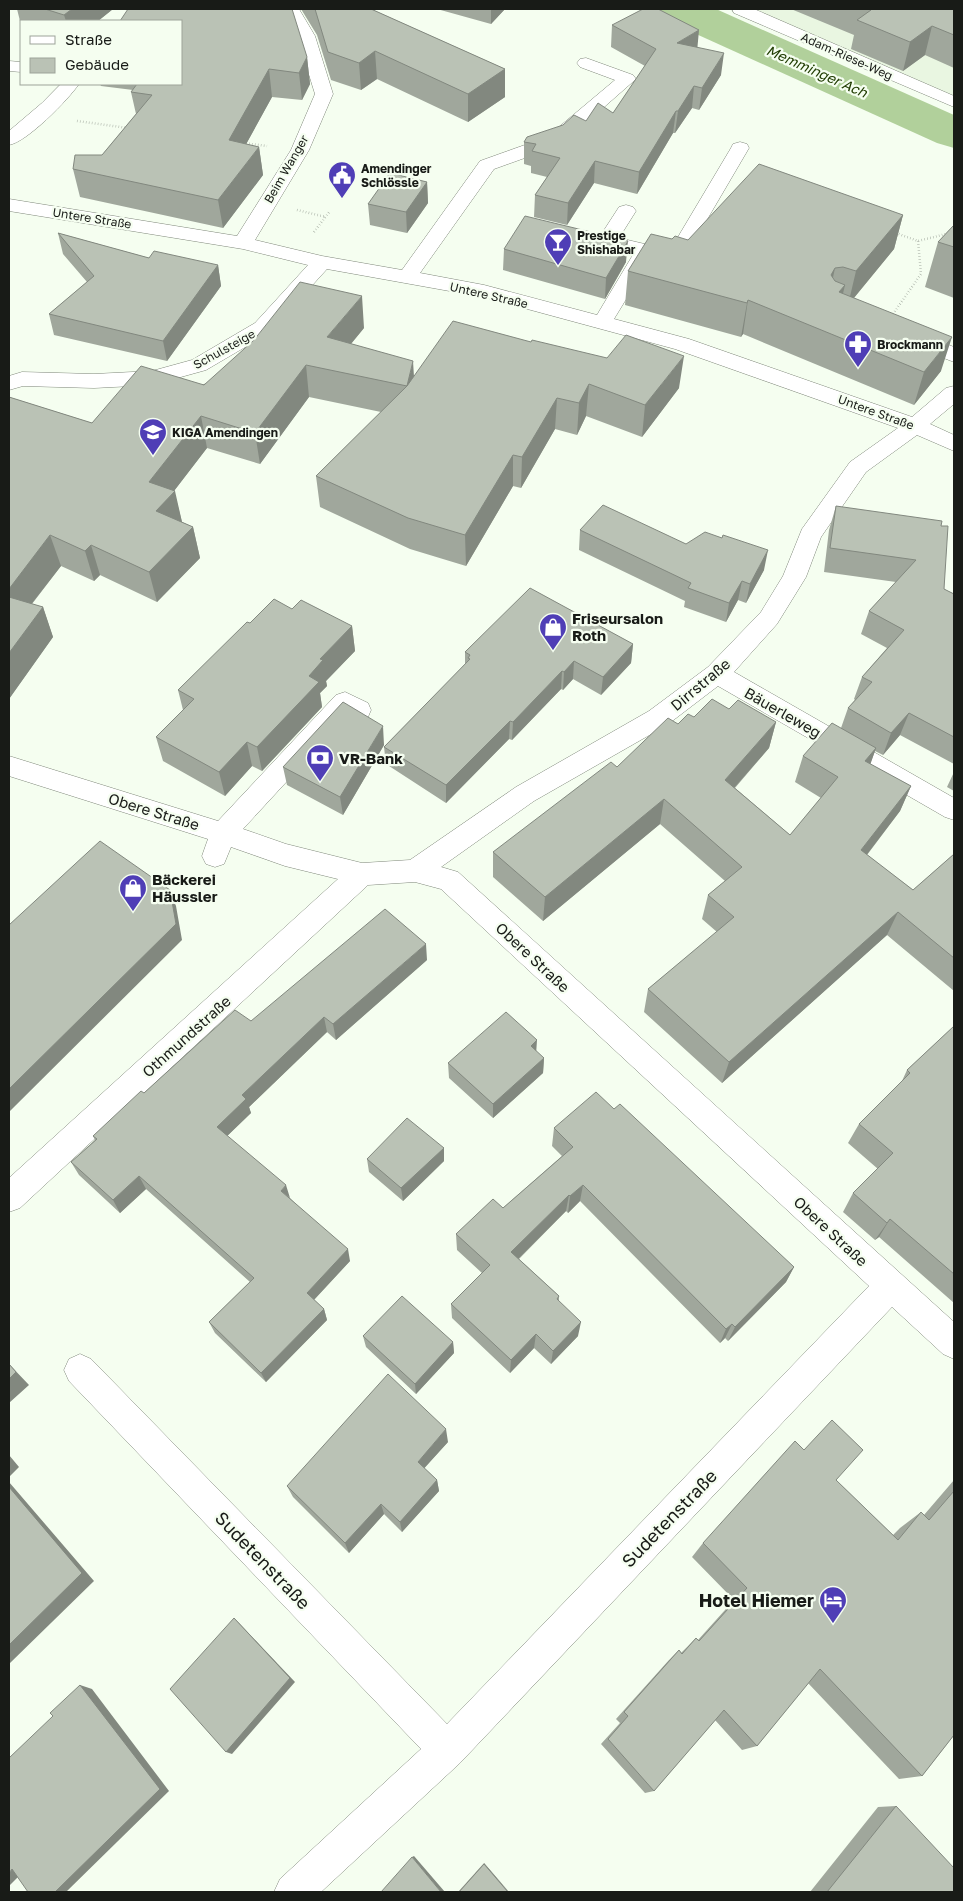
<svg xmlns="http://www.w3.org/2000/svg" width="963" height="1901" font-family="'Golos Text',sans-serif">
  <rect width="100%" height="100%" fill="#f5fef0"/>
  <path fill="#e9f6e1" d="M 747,9 L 954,9 L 954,98 Z"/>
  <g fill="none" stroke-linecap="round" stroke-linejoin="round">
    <path fill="#b1d09b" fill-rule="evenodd" d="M 656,9 L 716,9 L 954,115 L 954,148 L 937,143 L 663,19 Z"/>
    <g stroke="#80887b" stroke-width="1">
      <path id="minor" d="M 283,9 L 299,9 L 315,36 L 333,94 L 309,150 L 255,240 L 322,256 L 402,270 L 480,161 L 547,137 L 615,80 L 580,67 L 577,63 L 580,59 L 586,58 L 633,75 L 636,79 L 561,145 L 494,169 L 420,273 L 484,285 L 597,315 L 634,253 L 600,245 L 597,241 L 619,207 L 626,205 L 633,207 L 636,211 L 619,238 L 649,245 L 675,242 L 731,148 L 733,144 L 740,142 L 747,144 L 749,148 L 688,252 L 653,255 L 614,319 L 689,339 L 912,417 L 946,388 L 954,386 L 954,404 L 930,424 L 954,435 L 954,451 L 917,435 L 866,472 L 821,537 L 806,577 L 777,624 L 734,672 L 954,798 L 954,820 L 945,817 L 718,686 L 667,725 L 534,801 L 441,867 L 458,872 L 954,1322 L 954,1359 L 943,1354 L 892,1307 L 460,1763 L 321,1892 L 274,1892 L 280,1879 L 421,1749 L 69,1381 L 64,1370 L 69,1359 L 80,1354 L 91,1359 L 447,1724 L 869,1286 L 441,889 L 415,882 L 368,885 L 20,1208 L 9,1212 L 9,1178 L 338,879 L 285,866 L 231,847 L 224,864 L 215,867 L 206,864 L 202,856 L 208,839 L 9,776 L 9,756 L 218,821 L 336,695 L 345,692 L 368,703 L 371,710 L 368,717 L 359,720 L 348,715 L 243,829 L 286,844 L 362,863 L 410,860 L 516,787 L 649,711 L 708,667 L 761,612 L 783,576 L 802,529 L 850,462 L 898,428 L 675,349 L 483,297 L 327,269 L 269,333 L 206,370 L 152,385 L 94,388 L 23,386 L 9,390 L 9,376 L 22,372 L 94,374 L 152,371 L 192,360 L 255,323 L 308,265 L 243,249 L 9,211 L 9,199 L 237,236 L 291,150 L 315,94 L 297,36 Z
        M 732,9 L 754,9 L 954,96 L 954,107 L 734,13 Z
        M 9,61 L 21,62 L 21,72 L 9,71 Z
        M 61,84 L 79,84 C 68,100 27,142 9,145 L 9,131 L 42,103 Z
        M 912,331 L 954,347 L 954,362 L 905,343 L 902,338 L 905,333 Z"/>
    </g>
    <path stroke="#9da49a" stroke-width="2.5" stroke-dasharray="0.5 2.5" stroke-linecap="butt" d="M 77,121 L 128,128
      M 243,143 L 267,146
      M 297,210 L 326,217
      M 314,232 L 330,211
      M 896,233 L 918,241 L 954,232
      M 893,314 L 921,274 L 918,241"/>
    <use href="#minor" fill="#fff" fill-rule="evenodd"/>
  </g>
  <path fill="#a0a79c" d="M 17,9 L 113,9 L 98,21 L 21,21 L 21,25 Z
    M 301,9 L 371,9 L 505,69 L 505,97 L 468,122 L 377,79 L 361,90 L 331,80 L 317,35 Z
    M 437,9 L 505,9 L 491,24 Z
    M 791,9 L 954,9 L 954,68 L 925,55 L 903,71 L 851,49 L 854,35 Z
    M 612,25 L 697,47 L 721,75 L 699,110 L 692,108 L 675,133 L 673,133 L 637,194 L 594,183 L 567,225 L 534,217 L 535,195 L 547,177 L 531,173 L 531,166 L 524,164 L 524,142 L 586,121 L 613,113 L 645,66 L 611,47 Z
    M 307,57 L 310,84 L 302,100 L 272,97 L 246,144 L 259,147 L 263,175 L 223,228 L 80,197 L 73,169 L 102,155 L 136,114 L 131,92 L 133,90 L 101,86 L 100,84 L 181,84 Z
    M 427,182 L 428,203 L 407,233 L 370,225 L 368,204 Z
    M 903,215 L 894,249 L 854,298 L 941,371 L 914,405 L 743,334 L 741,337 L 625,305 L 628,271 L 672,239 L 688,240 Z
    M 954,225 L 954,298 L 925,287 L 938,242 Z
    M 58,233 L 149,258 L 218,265 L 221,286 L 167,361 L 54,335 L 49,314 L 87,282 L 63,254 Z
    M 504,249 L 626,262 L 605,299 L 503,270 Z
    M 364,328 L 351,344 L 414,376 L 679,388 L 642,437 L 586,416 L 577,435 L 555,429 L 521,488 L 513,486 L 466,566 L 410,549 L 320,507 L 316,476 L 381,412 L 309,397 L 260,464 L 207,448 L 174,491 L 182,522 L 193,527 L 200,558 L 157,602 L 100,575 L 94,581 L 61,566 L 32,604 L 43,607 L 53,637 L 9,699 L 9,397 L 92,423 Z
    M 836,506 L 941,526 L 944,589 L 954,594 L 954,764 L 900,735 L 883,755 L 875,751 L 870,764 L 911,786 L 900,811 L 867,855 L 913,890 L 954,854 L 954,991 L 887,935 L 722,1083 L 644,1012 L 648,989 L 717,932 L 702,919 L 708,895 L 725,881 L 660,824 L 543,921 L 493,877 L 493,852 L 617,767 L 678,724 L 694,717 L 729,709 L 776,722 L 769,748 L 735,788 L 790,835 L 821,798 L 795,782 L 803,756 L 841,728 L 848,708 L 855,700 L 854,699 L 862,677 L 887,648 L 861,634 L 869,611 L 896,582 L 824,572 L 829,530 Z
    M 580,530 L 686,544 L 764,570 L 746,603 L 738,600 L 726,622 L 684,607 L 685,601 L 579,550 Z
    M 292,609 L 352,626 L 355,651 L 326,681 L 327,686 L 320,693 L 322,707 L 262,771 L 252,766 L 225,796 L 163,761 L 156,737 L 183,710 L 178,690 L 250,623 Z
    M 633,644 L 631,663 L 601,695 L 573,679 L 563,690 L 561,689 L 512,740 L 509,739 L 446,803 L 386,764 L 384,747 L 465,665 L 465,652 Z
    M 384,745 L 343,815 L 287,785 L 283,767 Z
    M 954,772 L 954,791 L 947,787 Z
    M 427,960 L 336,1040 L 327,1032 L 249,1107 L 251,1113 L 227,1136 L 290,1198 L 350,1261 L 314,1300 L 324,1309 L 327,1320 L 266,1382 L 215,1333 L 209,1322 L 250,1282 L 146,1189 L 120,1213 L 79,1175 L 71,1162 L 95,1140 L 93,1136 L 144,1093 L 251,1021 Z
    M 954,1026 L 954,1303 L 879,1237 L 875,1240 L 843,1212 L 853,1193 L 878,1169 L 848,1143 L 859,1124 L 902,1081 L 907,1070 Z
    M 544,1058 L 543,1073 L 493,1118 L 449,1078 L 448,1063 Z
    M 614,1109 L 794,1267 L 786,1282 L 728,1341 L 725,1338 L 720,1343 L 580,1201 L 568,1213 L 566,1211 L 519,1259 L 559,1296 L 559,1301 L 578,1336 L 551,1364 L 534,1348 L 510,1373 L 452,1318 L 451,1304 L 482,1273 L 457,1250 L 456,1234 L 503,1208 L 562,1156 L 552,1146 L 554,1128 Z
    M 444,1148 L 444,1161 L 403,1201 L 369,1172 L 367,1159 Z
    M 363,1336 L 453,1342 L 454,1353 L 416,1394 L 366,1347 Z
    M 448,1442 L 424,1468 L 437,1480 L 439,1491 L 402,1532 L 384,1514 L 349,1553 L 293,1497 L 287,1486 Z
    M 836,1480 L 893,1535 L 900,1528 L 921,1512 L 924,1515 L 954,1480 L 954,1735 L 922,1776 L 899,1779 L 808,1683 L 757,1746 L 742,1750 L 715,1720 L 654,1791 L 645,1793 L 601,1744 L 620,1723 L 616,1719 L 669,1660 L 679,1650 L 681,1653 L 696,1638 L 698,1640 L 734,1600 L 692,1557 L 703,1543 Z
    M 896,1806 L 954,1892 L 810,1892 L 878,1807 Z
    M 484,1863 L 509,1892 L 458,1892 Z"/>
  <path fill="#82887f" d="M 72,9 L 113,9 L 98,21 L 66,21 L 64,15 Z
    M 491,9 L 505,9 L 491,24 Z
    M 932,26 L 925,55 L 903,71 L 910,42 Z
    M 699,30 L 697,52 L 677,43 Z
    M 375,51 L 377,79 L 361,90 L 359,63 Z
    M 724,53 L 721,75 L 699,110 L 702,88 Z
    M 307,57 L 310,84 L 302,100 L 299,73 Z
    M 269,69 L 272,97 L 233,168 L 229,140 Z
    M 505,69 L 505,97 L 468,122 L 468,94 Z
    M 694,86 L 692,108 L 675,133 L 678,111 Z
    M 676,111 L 673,133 L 637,194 L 639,172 Z
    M 259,147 L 263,175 L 223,228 L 218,200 Z
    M 595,161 L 594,183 L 567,225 L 568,203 Z
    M 427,182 L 428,203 L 407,233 L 406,212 Z
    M 903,215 L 894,249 L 848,305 L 856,271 Z
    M 628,241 L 626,262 L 605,299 L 606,278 Z
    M 218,265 L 221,286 L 167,361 L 163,341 Z
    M 835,268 L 828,301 L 831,275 Z
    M 845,285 L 837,319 L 839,292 Z
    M 362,296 L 364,328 L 330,369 L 327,337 Z
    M 748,300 L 743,334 L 741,337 L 747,303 Z
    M 952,337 L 941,371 L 914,405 L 924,372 Z
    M 684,356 L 679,388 L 642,437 L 645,405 Z
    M 413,361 L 415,393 L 407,386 Z
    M 306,365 L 309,397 L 260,464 L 255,433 Z
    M 589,384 L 586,416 L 577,435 L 579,403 Z
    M 557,398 L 555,429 L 521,488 L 522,457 Z
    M 201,416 L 207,448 L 167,500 L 175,491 L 182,522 L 164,542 L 149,482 Z
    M 513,455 L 513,486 L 466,566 L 465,535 Z
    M 193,527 L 200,558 L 157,602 L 149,572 Z
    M 50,535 L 61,566 L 15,625 L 9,608 L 9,589 Z
    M 91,545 L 100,575 L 94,581 L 85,551 Z
    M 768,550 L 764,570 L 746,603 L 750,584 Z
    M 742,581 L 738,600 L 726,622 L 729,603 Z
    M 43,607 L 53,637 L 9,699 L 9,653 Z
    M 352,626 L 355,651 L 326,681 L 327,686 L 320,693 L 322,707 L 262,771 L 257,747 L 309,676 L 320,659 Z
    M 633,644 L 631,663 L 601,695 L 603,677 Z
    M 574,661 L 573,679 L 563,690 L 564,672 Z
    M 562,671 L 561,689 L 512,740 L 513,722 Z
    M 909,713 L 900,735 L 883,755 L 891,733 Z
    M 510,721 L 509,739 L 446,803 L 446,785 Z
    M 776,722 L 769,748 L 719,805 L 725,780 Z
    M 383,726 L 384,745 L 343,815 L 340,797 Z
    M 247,742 L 252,766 L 225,796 L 219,772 Z
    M 876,748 L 867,774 L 865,761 Z
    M 911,786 L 900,811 L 852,874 L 861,850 Z
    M 664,799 L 660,824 L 543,921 L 545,897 Z
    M 170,890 L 176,906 L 182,940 L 9,1112 L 9,1089 Z
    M 898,912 L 887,935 L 722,1083 L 729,1062 Z
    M 426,944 L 427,960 L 336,1040 L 333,1024 Z
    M 324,1017 L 327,1032 L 249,1107 L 251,1113 L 222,1141 L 217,1127 L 242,1095 Z
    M 537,1040 L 536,1055 L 531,1046 Z
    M 544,1058 L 543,1073 L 493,1118 L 493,1104 Z
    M 444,1148 L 444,1161 L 403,1201 L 401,1188 Z
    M 139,1176 L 146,1189 L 120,1213 L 113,1200 Z
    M 286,1185 L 290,1198 L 281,1191 Z
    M 583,1185 L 580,1201 L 568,1213 L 570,1196 Z
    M 569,1195 L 566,1211 L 510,1267 L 511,1252 Z
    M 890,1219 L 879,1237 L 875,1240 L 887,1223 Z
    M 348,1249 L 350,1261 L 310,1304 L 307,1293 Z
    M 794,1267 L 786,1282 L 728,1341 L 735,1327 Z
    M 324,1309 L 327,1320 L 266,1382 L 261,1373 Z
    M 581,1322 L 578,1336 L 551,1364 L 553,1351 Z
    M 732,1324 L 725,1338 L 720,1343 L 726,1329 Z
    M 536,1334 L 534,1348 L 510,1373 L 511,1360 Z
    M 453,1342 L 454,1353 L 416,1394 L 415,1384 Z
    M 9,1364 L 29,1385 L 9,1403 Z
    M 446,1429 L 448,1442 L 420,1473 L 418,1462 Z
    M 9,1455 L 19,1467 L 9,1477 Z
    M 437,1480 L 439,1491 L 402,1532 L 400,1522 Z
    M 9,1482 L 94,1581 L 9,1664 Z
    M 381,1504 L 384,1514 L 349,1553 L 345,1543 Z
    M 234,1618 L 239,1623 L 295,1682 L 232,1754 L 226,1752 Z
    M 80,1685 L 92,1689 L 169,1791 L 66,1892 L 55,1892 Z
    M 414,1856 L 445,1892 L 441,1892 L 412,1857 Z
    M 484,1863 L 509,1892 L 484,1864 Z
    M 27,1868 L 9,1886 L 9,1873 L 12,1869 Z"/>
  <path fill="#bac2b5" stroke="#82887f" d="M 45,9 L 72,9 L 64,15 Z
    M 128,9 L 292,9 L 307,57 L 299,73 L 269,69 L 229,140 L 259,147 L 218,200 L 73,169 L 75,155 L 102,155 L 152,95 L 131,92 L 137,84 L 181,84 L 181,21 L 120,21 Z
    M 315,9 L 371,9 L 505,69 L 468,94 L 375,51 L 359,63 L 328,52 Z
    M 643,9 L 658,9 L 699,30 L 677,43 L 724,53 L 702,88 L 694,86 L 678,111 L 676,111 L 639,172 L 595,161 L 568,203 L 535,195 L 560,158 L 532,151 L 536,144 L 524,142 L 527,137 L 563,125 L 574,115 L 586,121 L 598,103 L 613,113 L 656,49 L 612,25 Z
    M 868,9 L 954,9 L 954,35 L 932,26 L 910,42 L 857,20 L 871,10 Z
    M 759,164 L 903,215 L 856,271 L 843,267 L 835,268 L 831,275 L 835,281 L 845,285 L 839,292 L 952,337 L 924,372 L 748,300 L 747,303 L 628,271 L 651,234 L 672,239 L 675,236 L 688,240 Z
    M 390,173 L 427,182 L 406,212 L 368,204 Z
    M 525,216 L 628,241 L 606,278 L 504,249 Z
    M 954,225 L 954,247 L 938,242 Z
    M 58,233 L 149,258 L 154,251 L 218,265 L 163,341 L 49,314 L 94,276 Z
    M 300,282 L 362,296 L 327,337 L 413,361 L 407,386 L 453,321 L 531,342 L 532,340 L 607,358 L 626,335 L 684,356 L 645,405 L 589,384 L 579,403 L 557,398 L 522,457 L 513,455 L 465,535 L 408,518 L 316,476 L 407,386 L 306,365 L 255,433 L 201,416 L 149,482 L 175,491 L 156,511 L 193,527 L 149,572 L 91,545 L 85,551 L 50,535 L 9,589 L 9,397 L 92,423 L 141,366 L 204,385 L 254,340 Z
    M 603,505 L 686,544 L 705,532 L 722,538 L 723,535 L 768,550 L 750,584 L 742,581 L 729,603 L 688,588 L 691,583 L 580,530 Z
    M 836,506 L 942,521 L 941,526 L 948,526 L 944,589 L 954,594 L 954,737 L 909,713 L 891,733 L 848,708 L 872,682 L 862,677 L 904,630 L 869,611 L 916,560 L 830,548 Z
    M 530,588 L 633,644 L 603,677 L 574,661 L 564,672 L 562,671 L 513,722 L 510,721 L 446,785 L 384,747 L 470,659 L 468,658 L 470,655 L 465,652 Z
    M 9,597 L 43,607 L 9,653 Z
    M 274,599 L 292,609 L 301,600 L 352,626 L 320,659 L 323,660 L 309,676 L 319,682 L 257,747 L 247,742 L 219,772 L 156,737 L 194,699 L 178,690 L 247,622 L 250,623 Z
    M 712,699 L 729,709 L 738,700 L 776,722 L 725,780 L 790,835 L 838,777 L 803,756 L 832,723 L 876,748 L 865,761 L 911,786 L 861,850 L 913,890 L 954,854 L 954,958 L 898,912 L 729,1062 L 648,989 L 734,917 L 708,895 L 742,867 L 664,799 L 545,897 L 493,852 L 611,762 L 617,767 L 668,718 L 678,724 L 688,714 L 694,717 Z
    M 343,702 L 383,726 L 340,797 L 283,767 Z
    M 100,841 L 170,890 L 176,924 L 9,1089 L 9,925 Z
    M 385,909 L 426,944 L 333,1024 L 324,1017 L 242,1095 L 246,1099 L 217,1127 L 286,1185 L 281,1191 L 348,1249 L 307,1293 L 324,1309 L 261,1373 L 209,1322 L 254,1278 L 139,1176 L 113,1200 L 71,1162 L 97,1139 L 93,1136 L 141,1091 L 144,1093 L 235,1010 L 251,1021 Z
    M 506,1012 L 537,1040 L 531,1046 L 544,1058 L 493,1104 L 448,1063 Z
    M 954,1026 L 954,1274 L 890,1219 L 887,1223 L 853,1193 L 893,1153 L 859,1124 L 910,1073 L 907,1070 Z
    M 596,1092 L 614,1109 L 620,1104 L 794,1267 L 735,1327 L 732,1324 L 726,1329 L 583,1185 L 570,1196 L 569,1195 L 511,1252 L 559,1296 L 557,1299 L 581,1322 L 553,1351 L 536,1334 L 511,1360 L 451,1304 L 490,1265 L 456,1234 L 493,1199 L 503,1208 L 573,1147 L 554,1128 Z
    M 407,1118 L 444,1148 L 401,1188 L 367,1159 Z
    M 402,1296 L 453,1342 L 415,1384 L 363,1336 Z
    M 9,1364 L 16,1372 L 9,1379 Z
    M 388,1374 L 446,1429 L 418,1462 L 437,1480 L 400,1522 L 381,1504 L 345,1543 L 287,1486 Z
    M 832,1420 L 863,1450 L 836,1480 L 898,1540 L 921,1512 L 929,1520 L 954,1491 L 954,1735 L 922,1776 L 820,1669 L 757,1746 L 724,1710 L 654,1791 L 608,1739 L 628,1716 L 624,1712 L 679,1650 L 682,1654 L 696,1638 L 699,1641 L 747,1588 L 703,1543 L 795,1441 L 804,1450 Z
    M 9,1487 L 82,1573 L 9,1645 Z
    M 234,1618 L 290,1678 L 226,1752 L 170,1689 Z
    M 80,1685 L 160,1789 L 55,1892 L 28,1892 L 12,1869 L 9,1873 L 9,1758 L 53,1716 L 50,1713 Z
    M 896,1806 L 954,1868 L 954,1892 L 827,1892 Z
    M 412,1857 L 441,1892 L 381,1892 Z
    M 484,1864 L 508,1892 L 459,1892 Z"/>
  <defs>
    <g id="civic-pin" transform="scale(1.4375)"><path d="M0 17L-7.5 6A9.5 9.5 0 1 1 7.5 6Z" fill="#4f3eb6" stroke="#f5fef0"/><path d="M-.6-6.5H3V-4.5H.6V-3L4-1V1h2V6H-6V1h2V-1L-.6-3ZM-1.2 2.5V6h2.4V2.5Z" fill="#fff"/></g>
    <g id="bar-pin" transform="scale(1.4375)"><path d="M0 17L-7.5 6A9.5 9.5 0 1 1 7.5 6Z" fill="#4f3eb6" stroke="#f5fef0"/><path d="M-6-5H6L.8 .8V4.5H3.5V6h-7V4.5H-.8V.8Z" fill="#fff"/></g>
    <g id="pharmacy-pin" transform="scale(1.4375)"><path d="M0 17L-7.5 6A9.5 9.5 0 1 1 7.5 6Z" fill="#4f3eb6" stroke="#f5fef0"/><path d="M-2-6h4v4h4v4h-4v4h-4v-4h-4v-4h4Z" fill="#fff"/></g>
    <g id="school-pin" transform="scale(1.4375)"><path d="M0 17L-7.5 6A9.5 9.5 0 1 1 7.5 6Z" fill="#4f3eb6" stroke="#f5fef0"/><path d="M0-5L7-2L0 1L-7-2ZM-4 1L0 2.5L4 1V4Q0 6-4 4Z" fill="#fff"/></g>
    <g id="shop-pin" transform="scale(1.4375)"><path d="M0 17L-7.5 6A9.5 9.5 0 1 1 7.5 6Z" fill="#4f3eb6" stroke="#f5fef0"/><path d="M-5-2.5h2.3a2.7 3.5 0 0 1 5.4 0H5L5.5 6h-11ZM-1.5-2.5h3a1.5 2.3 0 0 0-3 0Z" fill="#fff"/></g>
    <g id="bank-pin" transform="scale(1.4375)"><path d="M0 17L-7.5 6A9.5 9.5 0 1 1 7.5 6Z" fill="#4f3eb6" stroke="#f5fef0"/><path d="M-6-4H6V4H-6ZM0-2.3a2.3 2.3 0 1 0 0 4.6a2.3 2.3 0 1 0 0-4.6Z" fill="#fff"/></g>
    <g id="hotel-pin" transform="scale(1.4375)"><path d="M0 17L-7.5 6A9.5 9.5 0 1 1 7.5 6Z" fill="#4f3eb6" stroke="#f5fef0"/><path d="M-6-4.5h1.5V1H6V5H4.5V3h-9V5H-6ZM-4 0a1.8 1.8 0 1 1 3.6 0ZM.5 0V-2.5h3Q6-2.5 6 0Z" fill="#fff"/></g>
  </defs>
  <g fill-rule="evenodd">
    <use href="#civic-pin" x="342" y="175"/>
    <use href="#bar-pin" x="558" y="242"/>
    <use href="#pharmacy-pin" x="858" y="344"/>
    <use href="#school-pin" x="153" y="432"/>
    <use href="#shop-pin" x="553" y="627"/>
    <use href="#bank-pin" x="320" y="758"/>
    <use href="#shop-pin" x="133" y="888"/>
    <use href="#hotel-pin" x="833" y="1600"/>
  </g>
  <g text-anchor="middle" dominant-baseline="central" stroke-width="4.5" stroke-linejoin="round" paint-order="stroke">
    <g font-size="12" fill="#181b17" stroke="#f5fef0">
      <text transform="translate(847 56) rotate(24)">Adam-Riese-Weg</text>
      <text transform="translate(286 169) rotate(-60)">Beim Wanger</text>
      <text transform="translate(92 218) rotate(9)">Untere Straße</text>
      <text transform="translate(489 295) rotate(13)">Untere Straße</text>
      <text transform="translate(224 349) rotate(-29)">Schulsteige</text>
      <text transform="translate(876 412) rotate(20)">Untere Straße</text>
    </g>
    <g font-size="12" font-weight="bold" fill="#181b17" stroke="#f5fef0" text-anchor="start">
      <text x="361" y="168">Amendinger<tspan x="361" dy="14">Schlössle</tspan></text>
      <text x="577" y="235">Prestige<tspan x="577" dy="14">Shishabar</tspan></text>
      <text x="877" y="344">Brockmann</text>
      <text x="172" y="432">KIGA Amendingen</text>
    </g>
    <g font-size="14" font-style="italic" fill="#213d03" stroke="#f5fef0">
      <text transform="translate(817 71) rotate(24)">Memminger Ach</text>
    </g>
    <g font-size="15" font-weight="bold" fill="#181b17" stroke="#f5fef0" text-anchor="start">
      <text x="572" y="618">Friseursalon<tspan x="572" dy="17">Roth</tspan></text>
      <text x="339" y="758">VR-Bank</text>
      <text x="152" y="879">Bäckerei<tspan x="152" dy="17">Häussler</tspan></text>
    </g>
    <g font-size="15" fill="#181b17" stroke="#f5fef0">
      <text transform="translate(700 684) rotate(-40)">Dirrstraße</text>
      <text transform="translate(783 712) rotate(30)">Bäuerleweg</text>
      <text transform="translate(154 811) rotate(17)">Obere Straße</text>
      <text transform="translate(533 957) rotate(43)">Obere Straße</text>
      <text transform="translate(186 1036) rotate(-42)">Othmundstraße</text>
      <text transform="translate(831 1231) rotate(43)">Obere Straße</text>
    </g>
    <g font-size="18" fill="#181b17" stroke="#f5fef0">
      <text transform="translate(669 1518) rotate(-46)">Sudetenstraße</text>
      <text transform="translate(263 1560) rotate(46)">Sudetenstraße</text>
    </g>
    <g font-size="18" font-weight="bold" fill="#181b17" stroke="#f5fef0" text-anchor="end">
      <text x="814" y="1600">Hotel Hiemer</text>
    </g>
  </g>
  <rect width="963" height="1901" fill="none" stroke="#181b17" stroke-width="20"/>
  <rect x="20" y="20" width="162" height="65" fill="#f5fef0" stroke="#9da399"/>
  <rect x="30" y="36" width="25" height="8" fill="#ffffff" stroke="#9da399"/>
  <text x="65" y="45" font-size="15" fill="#181b17">Straße</text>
  <rect x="30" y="58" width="25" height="15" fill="#bac2b5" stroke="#9da399"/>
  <text x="65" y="70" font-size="15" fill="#181b17">Gebäude</text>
</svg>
